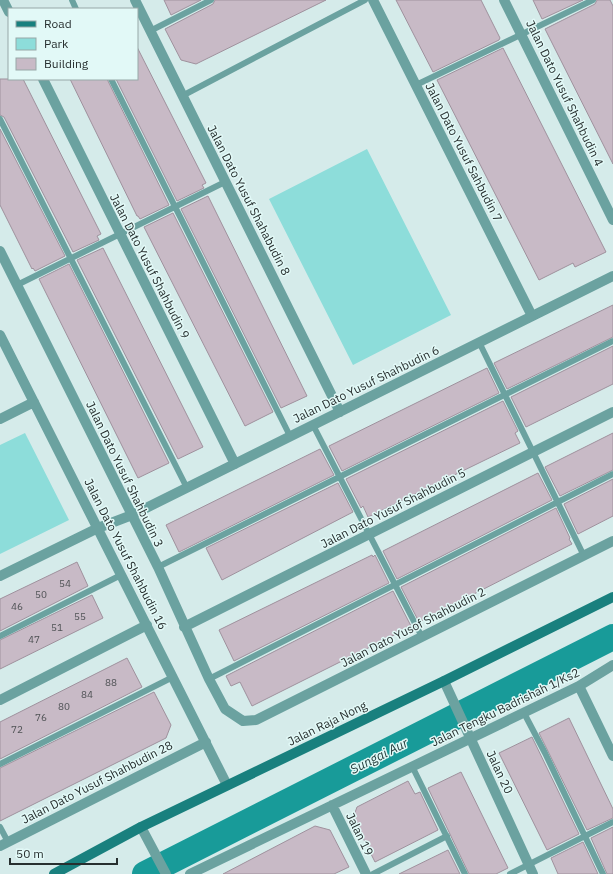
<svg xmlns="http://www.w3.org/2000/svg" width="613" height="874" font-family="'IBM Plex Sans',sans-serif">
  <rect width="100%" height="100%" fill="#d5ebea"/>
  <path fill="#8dddda" d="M 367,149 L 451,315 L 353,365 L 269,199 Z
    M 25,433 L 69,520 L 0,554 L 0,445 Z"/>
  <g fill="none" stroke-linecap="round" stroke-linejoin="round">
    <path stroke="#189b99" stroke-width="26" d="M 145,874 L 613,637"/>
  </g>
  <path fill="#c8bac6" stroke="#9f919d" d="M 164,0 L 201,0 L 171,15 Z
    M 215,0 L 326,0 L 196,64 L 181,60 L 165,29 L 213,4 Z
    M 396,0 L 481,0 L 500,38 L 499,40 L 433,72 Z
    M 533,0 L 583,0 L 542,19 Z
    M 597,0 L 610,0 L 613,6 L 613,164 L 545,29 L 595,4 Z
    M 137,47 L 206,183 L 202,185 L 204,188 L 177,201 L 116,79 L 137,79 Z
    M 503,48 L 606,252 L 575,267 L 573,263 L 539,280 L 437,80 Z
    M 0,79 L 23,79 L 101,234 L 97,236 L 99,240 L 73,252 L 4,117 L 0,115 Z
    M 70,79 L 107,79 L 169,205 L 140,219 L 138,216 L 137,216 Z
    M 0,129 L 65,256 L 35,271 L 33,268 L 32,269 L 0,205 Z
    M 208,196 L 307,396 L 281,408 L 181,209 Z
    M 173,213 L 273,412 L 245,426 L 144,227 Z
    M 103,248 L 203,447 L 178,459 L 77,260 Z
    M 69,264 L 169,463 L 138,478 L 39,279 Z
    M 613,305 L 613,337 L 507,389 L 494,363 Z
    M 613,346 L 613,384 L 526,427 L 511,397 Z
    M 487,368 L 499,393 L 342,471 L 329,446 Z
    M 503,401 L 518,431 L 515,433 L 520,443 L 368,517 L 363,506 L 361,508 L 346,479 Z
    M 613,433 L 613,470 L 560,496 L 545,467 Z
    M 320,449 L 334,475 L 179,552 L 166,525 Z
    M 538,473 L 552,500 L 397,579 L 383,551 Z
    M 613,479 L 613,516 L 578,534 L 564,504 Z
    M 338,483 L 353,512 L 222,580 L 206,548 Z
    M 556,508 L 570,538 L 569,539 L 572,544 L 419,622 L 401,587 Z
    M 372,555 L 373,557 L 375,555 L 389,583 L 234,661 L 219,630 Z
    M 77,562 L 88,586 L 0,631 L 0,599 Z
    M 393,591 L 411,626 L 408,627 L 408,628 L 252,706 L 240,682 L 231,686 L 226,676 Z
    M 92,595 L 103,618 L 0,669 L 0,640 Z
    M 127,658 L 142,687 L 0,759 L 0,722 Z
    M 154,692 L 171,725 L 166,738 L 0,821 L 0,768 Z
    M 569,718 L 613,809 L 613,818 L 587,830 L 539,733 Z
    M 532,737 L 579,834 L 547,850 L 499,753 Z
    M 461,772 L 508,868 L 496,874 L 469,874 L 428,788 Z
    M 408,781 L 415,794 L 420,792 L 438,830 L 375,862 L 353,818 L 357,807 Z
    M 315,826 L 330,830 L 349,867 L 334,874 L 223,874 Z
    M 613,827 L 613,874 L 607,874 L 591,838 Z
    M 583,842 L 598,874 L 558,874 L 551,858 Z
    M 448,850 L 460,874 L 399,874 Z"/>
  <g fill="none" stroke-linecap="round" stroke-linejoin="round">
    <path stroke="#6ba2a0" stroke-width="6" d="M 72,0 L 76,9
      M 150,31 L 211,0
      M 111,79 L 290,436
      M 416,85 L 593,0
      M 182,96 L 365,0
      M 0,119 L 187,488
      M 17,285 L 225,182
      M 479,342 L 584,556
      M 313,425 L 422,637
      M 158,567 L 613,341
      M 0,636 L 121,575
      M 209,679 L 613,474
      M 524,713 L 545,753 L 603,874
      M 0,764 L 173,677
      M 412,766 L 465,874
      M 0,827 L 8,842
      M 373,874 L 447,836
      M 510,874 L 613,822"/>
    <path stroke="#6ba2a0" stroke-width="10" d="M 3,0 L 9,12
      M 135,0 L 340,412
      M 373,0 L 532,316
      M 504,0 L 613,220
      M 43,79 L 235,464
      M 0,251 L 158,567 L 209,679 L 225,709 L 243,721 L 256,720 L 613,541
      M 0,335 L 227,785
      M 0,419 L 34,402
      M 0,576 L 98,528 L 132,515 L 613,276
      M 184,627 L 613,412
      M 444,681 L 533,874
      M 579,686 L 613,756
      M 0,700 L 147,625
      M 332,805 L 366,874
      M 141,827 L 166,874
      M 0,846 L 206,742
      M 190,874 L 579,686 L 613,665"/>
    <path stroke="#19807e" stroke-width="10" d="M 54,874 L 141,827 L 444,681 L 613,597"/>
  </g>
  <g text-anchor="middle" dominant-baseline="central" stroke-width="3" stroke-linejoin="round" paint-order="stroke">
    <g font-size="10" fill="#4f5255">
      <text x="65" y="583">54</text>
      <text x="41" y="594">50</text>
      <text x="17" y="606">46</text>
      <text x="80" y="616">55</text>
      <text x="57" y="627">51</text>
      <text x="34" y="639">47</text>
      <text x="111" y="682">88</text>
      <text x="87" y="694">84</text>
      <text x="64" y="706">80</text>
      <text x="41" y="717">76</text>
      <text x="17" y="729">72</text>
    </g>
    <g font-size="12" fill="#272f2f" stroke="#e2f9f7">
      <text transform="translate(565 93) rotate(64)">Jalan Dato Yusuf Shahbudin 4</text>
      <text transform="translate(464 152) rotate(63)">Jalan Dato Yusuf Sahbudin 7</text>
      <text transform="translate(249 200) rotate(63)">Jalan Dato Yusuf Shahabudin 8</text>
      <text transform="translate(150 266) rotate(63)">Jalan Dato Yusuf Shahbudin 9</text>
      <text transform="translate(366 384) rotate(-26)">Jalan Dato Yusuf Shahbudin 6</text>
      <text transform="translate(125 474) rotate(64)">Jalan Dato Yusuf Shahbudin 3</text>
      <text transform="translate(393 508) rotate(-27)">Jalan Dato Yusuf Shahbudin 5</text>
      <text transform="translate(126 554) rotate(63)">Jalan Dato Yusuf Shahbudin 16</text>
      <text transform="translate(413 627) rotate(-27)">Jalan Dato Yusof Shahbudin 2</text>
      <text transform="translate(505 707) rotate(-26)">Jalan Tengku Badrishah 1/Ks2</text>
      <text transform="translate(327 723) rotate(-26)">Jalan Raja Nong</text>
      <text transform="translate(500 772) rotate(65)">Jalan 20</text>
      <text transform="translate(97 782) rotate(-27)">Jalan Dato Yusuf Shahbudin 28</text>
      <text transform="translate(360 834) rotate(64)">Jalan 19</text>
    </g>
    <g font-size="13" font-style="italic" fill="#274140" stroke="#e2f9f7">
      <text transform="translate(379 756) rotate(-27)">Sungai Aur</text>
    </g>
  </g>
  <rect x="8" y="8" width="130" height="72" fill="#e2f9f7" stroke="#97a8a7"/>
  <rect x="16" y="21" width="20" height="6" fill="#19807e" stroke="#97a8a7"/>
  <text x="44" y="28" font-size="12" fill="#272f2f">Road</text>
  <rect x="16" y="38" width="20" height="12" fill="#8dddda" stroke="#97a8a7"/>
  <text x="44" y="48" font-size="12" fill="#272f2f">Park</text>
  <rect x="16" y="58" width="20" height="12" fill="#c8bac6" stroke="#97a8a7"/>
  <text x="44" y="68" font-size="12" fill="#272f2f">Building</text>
  <path d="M10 858v6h107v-6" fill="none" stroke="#272f2f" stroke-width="2"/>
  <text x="16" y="858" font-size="12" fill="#272f2f" stroke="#e2f9f7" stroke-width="3" paint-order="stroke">50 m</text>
</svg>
